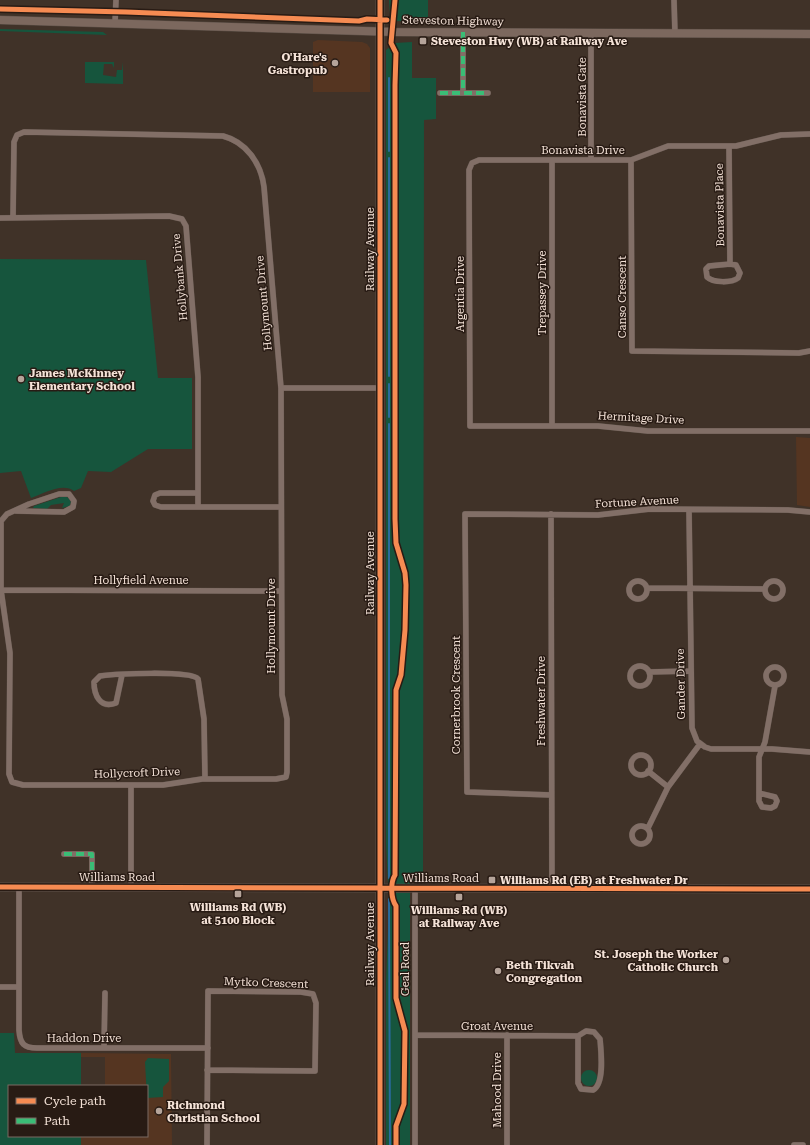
<svg xmlns="http://www.w3.org/2000/svg" width="810" height="1145" font-family="'Roboto Serif',serif">
  <rect width="100%" height="100%" fill="#403228"/>
  <path fill="#553521" d="M 318,40 L 362,42 L 367,44 L 370,48 L 370,92 L 313,92 L 313,42 Z
    M 796,437 L 810,438 L 810,507 L 797,505 Z
    M 81,1053 L 171,1054 L 172,1145 L 81,1145 L 81,1136 L 147,1136 L 147,1086 L 105,1086 L 105,1057 L 81,1057 Z"/>
  <path fill="#16553d" d="M 389,0 L 428,0 L 428,22 L 395,21 L 390,14 Z
    M 0,29 L 103,32 L 107,35 L 0,31 Z
    M 412,42 L 412,78 L 436,78 L 436,119 L 424,120 L 423,880 L 410,881 L 410,1145 L 386,1145 L 386,982 L 389,903 L 386,844 L 386,50 L 395,43 Z
    M 85,62 L 114,62 L 114,68 L 112,64 L 104,64 L 103,75 L 116,77 L 117,70 L 122,70 L 123,62 L 123,84 L 85,83 Z
    M 0,259 L 146,260 L 158,378 L 192,378 L 192,449 L 148,449 L 111,472 L 88,471 L 81,488 L 74,491 C 63,482 42,494 31,498 L 21,471 L 0,473 Z
    M 64,496 L 69,498 L 71,502 L 70,506 L 62,508 L 64,503 L 51,505 L 47,509 L 33,508 L 34,506 Z
    M 0,1033 L 14,1033 L 15,1053 L 81,1053 L 81,1086 L 9,1086 L 9,1136 L 81,1136 L 81,1145 L 0,1145 Z
    M 148,1058 L 169,1059 L 169,1081 L 163,1087 L 163,1097 L 147,1098 L 145,1062 Z
    M581 1078a8 8 0 1 1 16 0a8 8 0 1 1-16 0Z"/>
  <g fill="none" stroke-linecap="round" stroke-linejoin="round">
    <path stroke="#2a6a9d" stroke-width="2" d="M 389,78 L 389,151
      M 389,158 L 389,376
      M 389,384 L 389,417
      M 389,424 L 389,878
      M 389,899 L 390,1145"/>
    <g stroke="#5b4f47" stroke-width="6">
      <path id="street" d="M 674,0 L 675,34
        M 115,23 L 116,0
        M 463,32 L 463,92
        M 591,33 L 591,160
        M 440,93 L 488,93
        M 810,134 L 781,135 L 736,146 L 668,146 L 631,160 L 479,160 L 472,163 L 469,170 L 470,426 L 598,426 L 648,431 L 810,431
        M 729,146 L 730,264 L 736,265 L 740,273 L 738,278 C 732,283 713,283 707,277 L 706,269 L 709,266 L 730,264
        M 552,160 L 552,425
        M 631,160 L 632,351 L 799,353 L 810,351
        M 0,218 L 169,216 L 182,219 L 186,226 L 198,377 L 198,507 L 280,507
        M 13,218 L 14,142 L 17,135 L 24,132 L 223,136 C 246,142 261,163 264,187 L 281,388 L 282,695 L 287,719 L 287,772 L 286,777 L 276,779 L 202,779 L 163,785 L 23,785 L 12,782 L 9,774 L 10,653 L 1,590 L 1,521 L 7,514 L 29,504 L 59,494 L 69,494 L 74,501 L 73,507 L 64,512 L 16,511
        M 281,388 L 380,388
        M 198,493 L 160,493 L 155,495 L 153,501 L 155,505 L 161,507 L 198,507
        M 689,510 L 692,728 L 697,741 L 705,747 L 711,749 L 772,749 L 810,752
        M 551,514 L 552,888
        M629 590a9 9 0 1 1 18 0a9 9 0 1 1-18 0Z
        M765 590a9 9 0 1 1 18 0a9 9 0 1 1-18 0Z
        M 647,588 L 765,589
        M 1,590 L 281,591
        M630 676a10 10 0 1 1 20 0a10 10 0 1 1-20 0Z
        M766 676a9 9 0 1 1 18 0a9 9 0 1 1-18 0Z
        M 649,672 L 691,671
        M 122,675 L 116,703 C 100,709 94,695 94,682 L 100,676 C 115,674 190,670 198,679 L 204,719 L 205,779
        M631 765a10 10 0 1 1 20 0a10 10 0 1 1-20 0Z
        M 648,771 L 668,787
        M 131,785 L 131,887
        M 759,793 L 775,797 L 777,801 L 775,806 L 771,808 L 762,807 L 759,801 L 759,757 L 765,742 L 775,686
        M 551,795 L 467,792 L 465,514 L 598,515 L 650,509 L 788,510 L 810,512
        M632 835a9 9 0 1 1 18 0a9 9 0 1 1-18 0Z
        M 648,828 L 668,787 L 700,744
        M 64,854 L 92,854 L 92,888
        M 19,887 L 19,1030 C 20,1044 24,1048 37,1048 L 208,1048
        M 415,888 L 415,1145
        M 0,987 L 19,987
        M 415,1035 L 578,1036 L 586,1031 L 594,1032 L 600,1039 C 601,1051 605,1084 593,1090 L 581,1089 L 578,1083 L 578,1036
        M 104,1048 L 105,993
        M 207,1145 L 208,991 L 301,992 L 313,994 L 316,1003 L 315,1071 L 207,1070
        M 507,1145 L 507,1035
        M 794,1145 L 803,1145"/>
    </g>
    <g stroke="#5b4f47" stroke-width="9">
      <path id="secondary" d="M 0,20 L 396,32 L 810,34
        M 0,887 L 810,889
        M 380,1145 L 380,0"/>
    </g>
    <use href="#street" stroke="#826f67" stroke-width="5.5"/>
    <use href="#secondary" stroke="#7c685e" stroke-width="8"/>
    <path stroke="#3abd76" stroke-width="4" stroke-dasharray="8 4" stroke-linecap="butt" d="M 463,32 L 463,92
      M 440,93 L 488,93
      M 64,854 L 92,854 L 92,888"/>
    <g stroke="#281b14" stroke-width="8">
      <path id="cycleway" d="M 395,0 L 391,43 L 396,53 L 395,85 L 395,519 L 396,543 L 405,573 L 406,585 L 405,630 L 401,675 L 396,690 L 395,875 C 390,883 391,899 396,906 L 396,998 L 405,1031 L 404,1104 L 396,1126 L 396,1145
        M 0,9 L 126,12 L 359,21 L 367,19 L 387,20
        M 0,887 L 810,889
        M 380,1145 L 380,0"/>
    </g>
    <use href="#cycleway" stroke="#f68b52" stroke-width="5"/>
  </g>
  <g fill="#b5a49a" stroke="#281b14" stroke-width="1.5">
    <rect x="419" y="37" width="8" height="8" rx="2"/>
    <circle cx="335" cy="63" r="4"/>
    <circle cx="21" cy="379" r="4"/>
    <rect x="488" y="876" width="8" height="8" rx="2"/>
    <rect x="234" y="890" width="8" height="8" rx="2"/>
    <rect x="455" y="893" width="8" height="8" rx="2"/>
    <circle cx="726" cy="960" r="4"/>
    <circle cx="498" cy="971" r="4"/>
    <circle cx="159" cy="1111" r="4"/>
  </g>
  <g text-anchor="middle" dominant-baseline="central" stroke-width="3" stroke-linejoin="round" paint-order="stroke">
    <g font-size="11" fill="#f4e2d7" stroke="#281b14">
      <text transform="translate(453 21) rotate(1)">Steveston Highway</text>
      <text transform="translate(582 97) rotate(-90)">Bonavista Gate</text>
      <text x="583" y="150">Bonavista Drive</text>
      <text transform="translate(720 205) rotate(-91)">Bonavista Place</text>
      <text transform="translate(370 249) rotate(-90)">Railway Avenue</text>
      <text transform="translate(180 277) rotate(-95)">Hollybank Drive</text>
      <text transform="translate(542 293) rotate(-90)">Trepassey Drive</text>
      <text transform="translate(460 294) rotate(-90)">Argentia Drive</text>
      <text transform="translate(622 297) rotate(-90)">Canso Crescent</text>
      <text transform="translate(264 303) rotate(-95)">Hollymount Drive</text>
      <text transform="translate(641 418) rotate(3)">Hermitage Drive</text>
      <text transform="translate(637 502) rotate(-3)">Fortune Avenue</text>
      <text transform="translate(370 573) rotate(-90)">Railway Avenue</text>
      <text x="141" y="580">Hollyfield Avenue</text>
      <text transform="translate(271 626) rotate(-90)">Hollymount Drive</text>
      <text transform="translate(681 684) rotate(-91)">Gander Drive</text>
      <text transform="translate(456 695) rotate(-90)">Cornerbrook Crescent</text>
      <text transform="translate(541 701) rotate(-90)">Freshwater Drive</text>
      <text transform="translate(137 773) rotate(-2)">Hollycroft Drive</text>
      <text x="117" y="877">Williams Road</text>
      <text x="441" y="878">Williams Road</text>
      <text transform="translate(370 944) rotate(-90)">Railway Avenue</text>
      <text transform="translate(405 969) rotate(-90)">Geal Road</text>
      <text transform="translate(266 983) rotate(2)">Mytko Crescent</text>
      <text x="497" y="1026">Groat Avenue</text>
      <text x="84" y="1038">Haddon Drive</text>
      <text transform="translate(497 1090) rotate(-90)">Mahood Drive</text>
    </g>
    <g font-size="11" font-weight="bold" fill="#f4e2d7" stroke="#281b14" text-anchor="start">
      <text x="431" y="41">Steveston Hwy (WB) at Railway Ave</text>
      <text x="327" y="57" text-anchor="end">O'Hare's<tspan x="327" dy="13">Gastropub</tspan></text>
      <text x="29" y="373">James McKinney<tspan x="29" dy="13">Elementary School</tspan></text>
      <text x="500" y="880">Williams Rd (EB) at Freshwater Dr</text>
      <text x="238" y="907" text-anchor="middle">Williams Rd (WB)<tspan x="238" dy="13">at 5100 Block</tspan></text>
      <text x="459" y="910" text-anchor="middle">Williams Rd (WB)<tspan x="459" dy="13">at Railway Ave</tspan></text>
      <text x="718" y="954" text-anchor="end">St. Joseph the Worker<tspan x="718" dy="13">Catholic Church</tspan></text>
      <text x="506" y="965">Beth Tikvah<tspan x="506" dy="13">Congregation</tspan></text>
      <text x="167" y="1105">Richmond<tspan x="167" dy="13">Christian School</tspan></text>
    </g>
  </g>
  <rect x="8" y="1085" width="140" height="52" fill="#281b14" stroke="#7a6b62"/>
  <rect x="16" y="1098" width="20" height="6" fill="#f68b52" stroke="#7a6b62"/>
  <text x="44" y="1105" font-size="12" fill="#f4e2d7">Cycle path</text>
  <rect x="16" y="1118" width="20" height="6" fill="#3abd76" stroke="#7a6b62"/>
  <text x="44" y="1125" font-size="12" fill="#f4e2d7">Path</text>
</svg>
